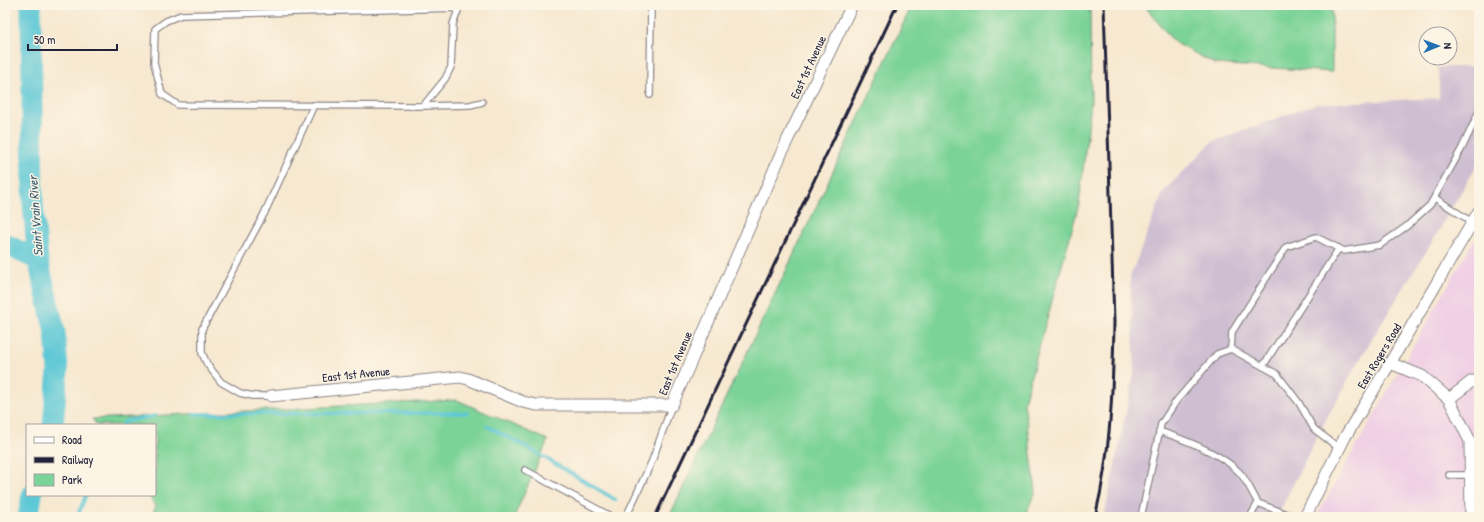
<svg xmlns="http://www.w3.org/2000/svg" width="1484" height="522" font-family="'Patrick Hand',sans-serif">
  <rect width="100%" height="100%" fill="#fcf5e5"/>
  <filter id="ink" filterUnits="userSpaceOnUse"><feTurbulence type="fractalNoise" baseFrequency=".025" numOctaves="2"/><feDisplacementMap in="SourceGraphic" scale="8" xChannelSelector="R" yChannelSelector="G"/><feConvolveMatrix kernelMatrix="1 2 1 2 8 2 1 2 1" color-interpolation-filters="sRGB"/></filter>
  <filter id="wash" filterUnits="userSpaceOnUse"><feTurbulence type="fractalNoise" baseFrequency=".012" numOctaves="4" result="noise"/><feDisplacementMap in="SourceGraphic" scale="16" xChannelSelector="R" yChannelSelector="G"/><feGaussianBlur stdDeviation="0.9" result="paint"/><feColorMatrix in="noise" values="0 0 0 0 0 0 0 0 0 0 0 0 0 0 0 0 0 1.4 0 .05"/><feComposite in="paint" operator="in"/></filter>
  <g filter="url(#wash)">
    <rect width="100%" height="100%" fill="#f7e8d0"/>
    <path fill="#f0d0e5" d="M 1479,231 L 1479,517 L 1316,517 Z"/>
    <path fill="#cebed2" d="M 1437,67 L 1479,67 L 1479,161 L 1434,239 L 1370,342 L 1320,430 L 1277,517 L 1104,517 L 1135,369 L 1130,277 L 1163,192 L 1212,142 L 1316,104 L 1439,98 L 1439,77 Z"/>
    <path fill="#7bd398" stroke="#4e7a6a" d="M 912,5 L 1090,5 L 1091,103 L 1079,204 L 1024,402 L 1036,491 L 1024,517 L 669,517 Z
      M 1144,5 L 1332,5 L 1332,72 L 1215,64 L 1174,42 Z
      M 457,400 L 548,440 L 514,517 L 151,517 L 156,506 L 148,495 L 155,495 L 155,425 L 97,425 L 92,419 Z"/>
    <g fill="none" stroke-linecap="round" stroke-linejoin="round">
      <path stroke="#5dc8d6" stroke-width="3.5" d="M 194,414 L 468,413
        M 122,425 L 126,421 L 155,416
        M 487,426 L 530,449 L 616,500
        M 77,517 L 86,495"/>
      <path stroke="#5dc8d6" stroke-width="21" d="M 31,5 L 33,205 L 38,260 L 55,332 L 58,371 L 53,425
        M 5,244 L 38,260
        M 28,517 L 32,495"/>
    </g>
  </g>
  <g filter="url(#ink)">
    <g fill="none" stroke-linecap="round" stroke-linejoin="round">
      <g stroke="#8c8586" stroke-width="8">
        <path id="lane" d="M 459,8 L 181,15 L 166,21 L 155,29 L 154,63 L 162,94 L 178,105 L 423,106 L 445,79 L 451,67 L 453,24 L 460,5
          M 650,95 L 651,5
          M 423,106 L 470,105 L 482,102
          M 1435,198 L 1472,222
          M 1231,349 L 1232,332 L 1286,247 L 1316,237 L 1344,251 L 1380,245 L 1407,226 L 1430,205 L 1462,148 L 1479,112
          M 1263,366 L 1339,248
          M 271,396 L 253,396 L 240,393 L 221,382 L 207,364 L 202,353 L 202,329 L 264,214 L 314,105
          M 1159,431 C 1183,439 1221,453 1239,472 C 1247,480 1252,493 1258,503 L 1250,517
          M 525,470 L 612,517
          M 1449,475 L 1470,475
          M 1258,503 L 1294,517
          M 626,517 L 652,461 L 672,405
          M 1141,517 L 1161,424 L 1177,400 L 1217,354 L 1231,349 L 1277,374 L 1299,403 L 1314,429 L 1339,448"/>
      </g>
      <g stroke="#8c8586" stroke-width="13">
        <path id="street" d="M 1390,363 L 1422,376 L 1449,399 L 1470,441 L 1471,517
          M 271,396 L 460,377 L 468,379 L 523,402 L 536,405 L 672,405 L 785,145 L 852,5
          M 1449,399 L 1472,381 L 1479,383
          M 1305,517 L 1345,437 L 1390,363 L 1479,211"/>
      </g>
      <use href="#lane" stroke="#fff" stroke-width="5.5"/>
      <use href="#street" stroke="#fff" stroke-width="11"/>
      <path stroke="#22223b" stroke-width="3" d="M 655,517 L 897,5
        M 1095,517 C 1111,454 1113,386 1114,322 L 1104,5"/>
    </g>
  </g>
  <g text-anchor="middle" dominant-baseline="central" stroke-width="3" stroke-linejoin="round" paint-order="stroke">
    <g font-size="12" fill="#22223b" stroke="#fcf5e5">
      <text transform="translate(808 67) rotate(-65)">East 1st Avenue</text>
      <text transform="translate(1379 356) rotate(-59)">East Rogers Road</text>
      <text transform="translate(675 363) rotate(-67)">East 1st Avenue</text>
      <text transform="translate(356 374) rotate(-6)">East 1st Avenue</text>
    </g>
    <g font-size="13" font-style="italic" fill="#375c71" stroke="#fcf5e5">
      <text transform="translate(35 216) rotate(-94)">Saint Vrain River</text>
    </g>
  </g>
  <rect width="1484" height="522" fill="none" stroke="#fcf5e5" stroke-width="20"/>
  <rect x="26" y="424" width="130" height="72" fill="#fcf5e5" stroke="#a5a1a1"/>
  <rect x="34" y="437" width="20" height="6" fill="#ffffff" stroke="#a5a1a1"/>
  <text x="62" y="444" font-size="12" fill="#22223b">Road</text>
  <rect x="34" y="457" width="20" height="6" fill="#22223b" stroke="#a5a1a1"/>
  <text x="62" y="464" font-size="12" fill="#22223b">Railway</text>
  <rect x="34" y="474" width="20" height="12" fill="#7bd398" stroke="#a5a1a1"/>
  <text x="62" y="484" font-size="12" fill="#22223b">Park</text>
  <g transform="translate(1438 46) rotate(89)"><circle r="19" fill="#fcf5e5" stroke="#a5a1a1"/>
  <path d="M0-3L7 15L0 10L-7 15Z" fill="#1f6fb2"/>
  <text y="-6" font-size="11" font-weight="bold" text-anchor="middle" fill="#22223b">N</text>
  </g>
  <path d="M28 44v6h89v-6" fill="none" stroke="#22223b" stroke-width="2"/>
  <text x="34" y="44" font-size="12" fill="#22223b" stroke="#fcf5e5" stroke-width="3" paint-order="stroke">50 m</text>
</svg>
